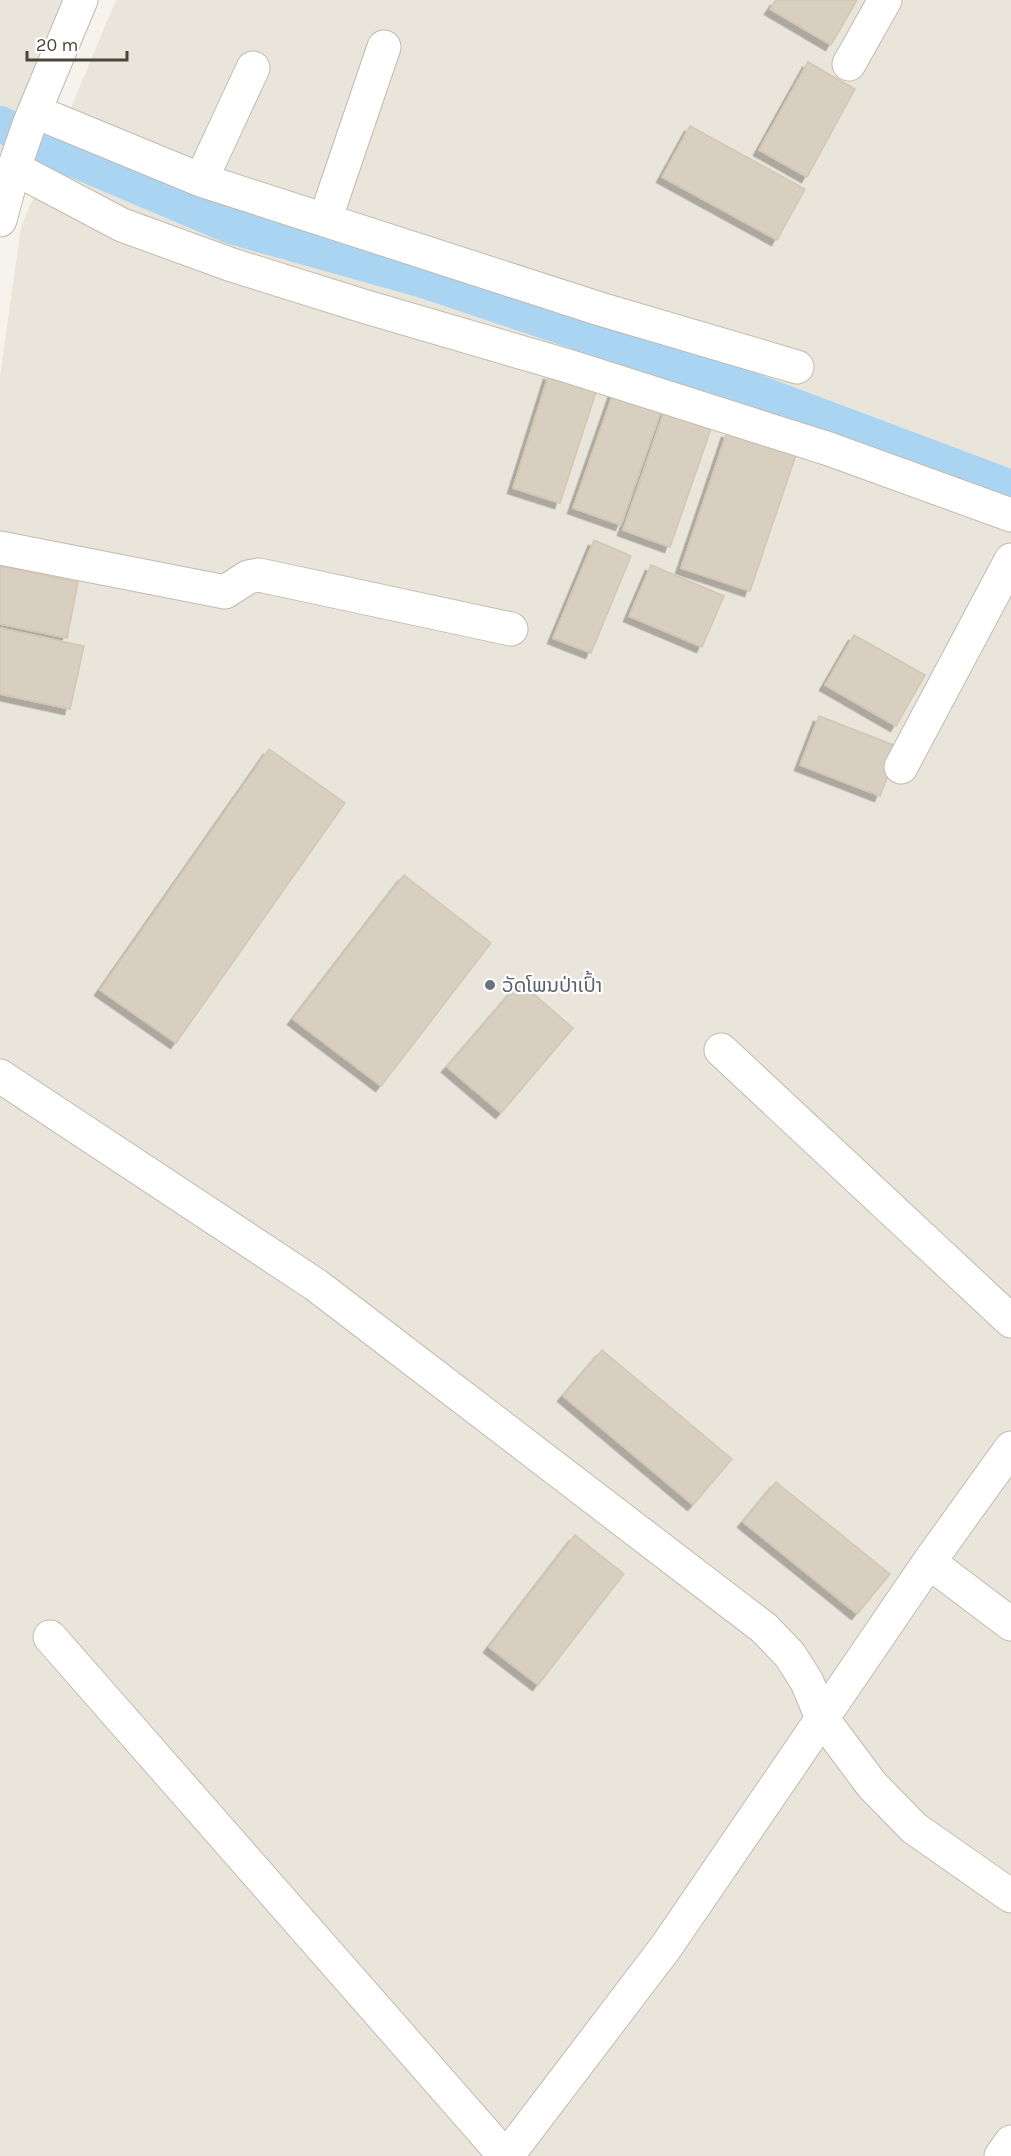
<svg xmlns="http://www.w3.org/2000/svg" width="1011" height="2156" font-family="Karla,'Noto Sans Lao',sans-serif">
  <defs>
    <filter id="shadow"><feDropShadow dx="-5.5" dy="5.5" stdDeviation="0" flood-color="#0004"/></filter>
  </defs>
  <rect width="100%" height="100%" fill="#f6f3ec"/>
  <path fill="#eae5da" d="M 0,0 L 91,0 L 0,220 Z
    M 116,0 L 1011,0 L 1011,2156 L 0,2156 L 0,376 L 21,227 Z"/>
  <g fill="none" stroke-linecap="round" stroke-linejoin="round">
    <path stroke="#a9d4f2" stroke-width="36" d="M 0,124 L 61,154 L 231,226 L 423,280 L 734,384 L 1011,488"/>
  </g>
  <path fill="#d8cfc1" stroke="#d3c7b4" stroke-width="1.5" filter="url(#shadow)" d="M 776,0 L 857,0 L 831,45 L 770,9 Z
    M 808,62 L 855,89 L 807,177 L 759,150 Z
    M 690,126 L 805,189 L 777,240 L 662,177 Z
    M 549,374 L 597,389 L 560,503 L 513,488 Z
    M 614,391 L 662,408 L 621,525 L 573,508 Z
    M 665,409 L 712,426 L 670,547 L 623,530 Z
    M 727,432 L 796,455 L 750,591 L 681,568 Z
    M 594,540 L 631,556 L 591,653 L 553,638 Z
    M 651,565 L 724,596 L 702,647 L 629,616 Z
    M 0,566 L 78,582 L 67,638 L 0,624 Z
    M 0,628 L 84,646 L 70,709 L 0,694 Z
    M 854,635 L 925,675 L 896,726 L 825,685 Z
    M 819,716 L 899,747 L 880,796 L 800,765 Z
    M 269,749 L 345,803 L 176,1043 L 100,990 Z
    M 404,875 L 491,943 L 381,1086 L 293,1019 Z
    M 520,982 L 573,1028 L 501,1113 L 447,1067 Z
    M 602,1350 L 732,1459 L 693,1505 L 563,1396 Z
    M 776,1482 L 890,1574 L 857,1614 L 743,1522 Z
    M 575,1535 L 624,1574 L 538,1685 L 489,1647 Z"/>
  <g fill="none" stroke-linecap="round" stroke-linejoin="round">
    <g stroke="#c2bbae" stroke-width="35">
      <path id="minor" d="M 849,64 L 885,0
        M 36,112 L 201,180 L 600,309 L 797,367
        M 14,168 L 122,225 L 232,265 L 363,306 L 568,366 L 829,449 L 1011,515
        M 201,180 L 253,68
        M 0,220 L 14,168 L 30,122 L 81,0
        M 325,220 L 384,47
        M 0,548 L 225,592 L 248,577 L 259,575 L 511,629
        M 901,767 L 1011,560
        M 721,1050 L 1011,1321
        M 0,1076 L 316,1285 L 764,1628 L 790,1655 L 807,1682 L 822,1718 L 872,1785 L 914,1828 L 1011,1896
        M 929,1562 L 1011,1624
        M 50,1637 L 505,2156
        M 507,2156 L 666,1947 L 929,1562 L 1011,1448
        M 1001,2156 L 1011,2142"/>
    </g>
    <use href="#minor" stroke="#fff" stroke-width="33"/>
  </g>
  <circle fill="#6b7280" stroke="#fff" stroke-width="2" cx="490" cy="985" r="6"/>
  <g text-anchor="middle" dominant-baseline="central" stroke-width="4.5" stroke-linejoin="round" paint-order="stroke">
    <g font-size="20" fill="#5b616d" stroke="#fff" text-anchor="start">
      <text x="502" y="985">ວັດໂພນປ່າເປົ້າ</text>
    </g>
  </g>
  <path d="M27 51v9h100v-9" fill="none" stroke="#4b4439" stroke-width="3"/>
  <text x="36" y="51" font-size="18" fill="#4b4439" stroke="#ffffff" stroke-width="4.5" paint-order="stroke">20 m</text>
</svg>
